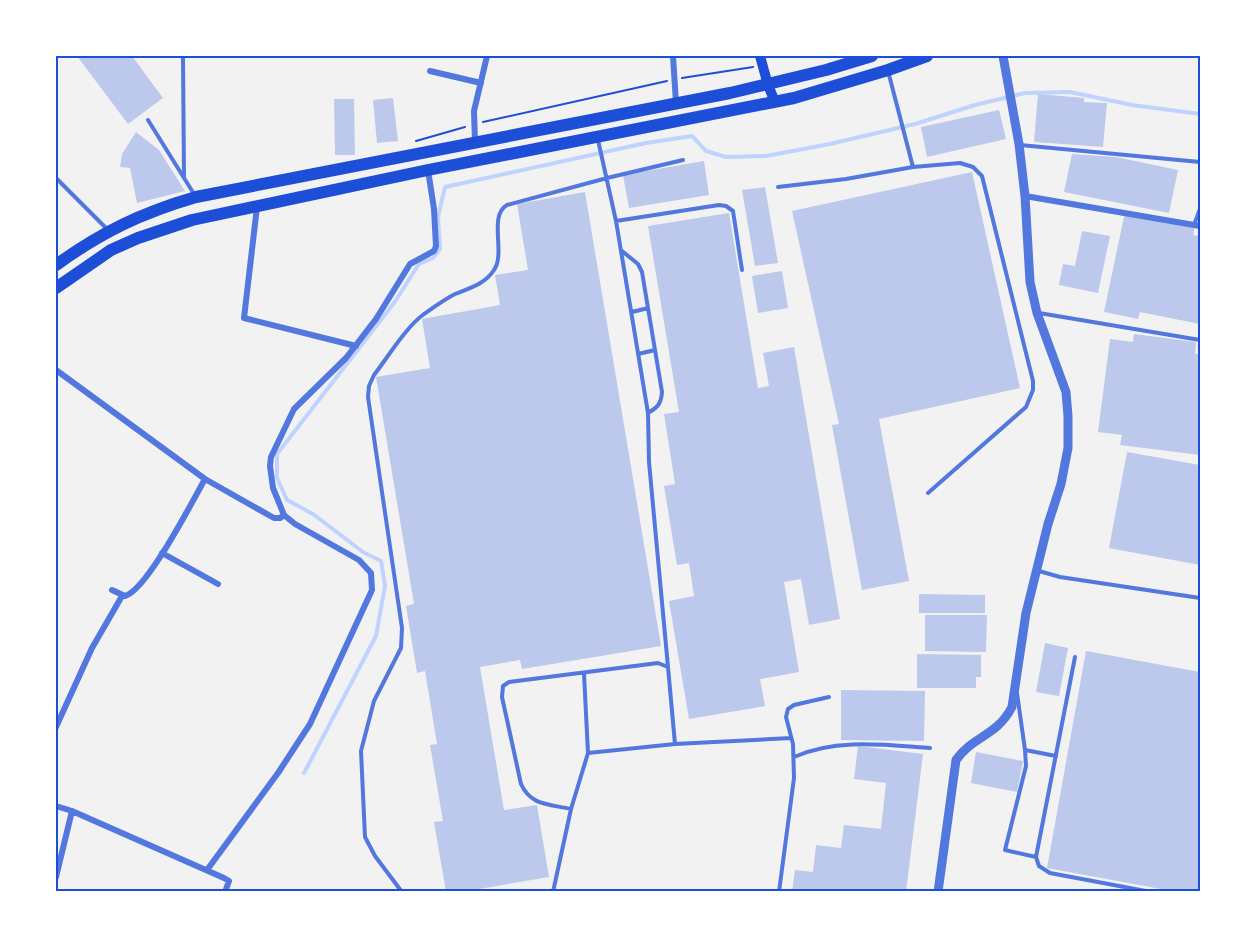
<svg xmlns="http://www.w3.org/2000/svg" width="1256" height="947" font-family="Inter,sans-serif">
  <rect width="100%" height="100%" fill="#f2f2f2"/>
  <g fill="none" stroke-linecap="round" stroke-linejoin="round">
    <path stroke="#bfd3fe" stroke-width="4" d="M 304,773 L 376,636 L 385,586 L 381,561 L 363,552 L 313,514 L 287,500 L 277,478 L 277,454 L 394,303 L 419,264 L 433,258 L 440,249 L 438,217 L 445,187 L 646,143 L 692,136 L 706,151 L 726,157 L 766,156 L 830,144 L 915,124 L 975,105 L 1025,93 L 1070,92 L 1132,105 L 1200,114"/>
  </g>
  <path fill="#bdc9ec" d="M 77,56 L 132,56 L 163,98 L 128,124 Z
    M 1038,94 L 1084,98 L 1084,102 L 1107,103 L 1103,147 L 1034,142 Z
    M 393,98 L 398,141 L 377,143 L 373,100 Z
    M 334,99 L 354,99 L 355,155 L 335,155 Z
    M 999,110 L 1006,139 L 927,157 L 921,127 Z
    M 136,132 L 159,150 L 185,191 L 137,203 L 130,168 L 120,167 L 122,154 Z
    M 1072,154 L 1116,157 L 1178,170 L 1169,213 L 1064,192 Z
    M 704,161 L 709,195 L 629,208 L 623,175 Z
    M 972,172 L 1020,388 L 879,419 L 909,581 L 862,590 L 832,425 L 839,424 L 792,211 Z
    M 765,187 L 778,263 L 755,266 L 742,190 Z
    M 585,192 L 661,646 L 522,669 L 520,660 L 480,667 L 504,810 L 537,805 L 549,877 L 461,892 L 446,892 L 434,822 L 443,821 L 430,745 L 437,744 L 425,671 L 417,673 L 406,606 L 414,604 L 376,377 L 430,368 L 422,319 L 500,305 L 495,275 L 528,270 L 517,204 Z
    M 1125,212 L 1195,226 L 1193,235 L 1200,236 L 1200,324 L 1140,312 L 1138,319 L 1104,312 Z
    M 729,213 L 758,388 L 769,386 L 763,353 L 794,347 L 840,619 L 809,625 L 801,579 L 784,582 L 799,672 L 760,679 L 765,706 L 689,719 L 669,601 L 694,596 L 689,563 L 677,565 L 664,486 L 675,484 L 664,414 L 679,412 L 648,226 Z
    M 1082,231 L 1110,236 L 1098,293 L 1059,285 L 1063,264 L 1075,266 Z
    M 782,271 L 788,308 L 758,313 L 752,276 Z
    M 1134,334 L 1196,342 L 1195,354 L 1200,354 L 1200,455 L 1120,445 L 1122,435 L 1098,432 L 1110,339 L 1133,342 Z
    M 1127,452 L 1200,465 L 1200,565 L 1109,548 Z
    M 919,594 L 985,595 L 985,613 L 919,613 Z
    M 925,615 L 987,615 L 986,652 L 925,651 Z
    M 1045,643 L 1068,648 L 1059,696 L 1036,692 Z
    M 1086,651 L 1200,672 L 1200,892 L 1177,892 L 1047,868 Z
    M 917,654 L 981,655 L 981,677 L 976,677 L 976,688 L 917,688 Z
    M 841,690 L 925,691 L 924,741 L 841,740 Z
    M 858,746 L 923,754 L 906,892 L 792,892 L 795,870 L 813,872 L 816,845 L 841,848 L 844,825 L 881,829 L 886,783 L 854,779 Z
    M 976,752 L 1023,761 L 1017,792 L 971,783 Z"/>
  <g fill="none" stroke-linecap="round" stroke-linejoin="round">
    <path stroke="#1d4ed8" stroke-width="2" d="M 682,78 L 753,67
      M 483,122 L 667,81
      M 416,141 L 465,127"/>
    <path stroke="#5277de" stroke-width="4" d="M 183,58 L 184,177
      M 148,120 L 194,194
      M 598,140 L 616,221 L 648,413 L 649,462 L 668,667
      M 1020,145 L 1200,162
      M 913,167 L 960,163 L 973,167 L 982,176 L 1033,381 L 1033,390 L 1026,407 L 928,493
      M 56,178 L 108,230
      M 778,187 L 846,179 L 913,167 L 888,71
      M 616,221 L 719,205 L 726,206 L 733,211 L 742,270
      M 1194,225 L 1200,209
      M 622,251 L 638,264 L 642,272 L 662,392 C 661,404 658,407 648,413
      M 632,312 L 648,308
      M 1039,313 L 1200,340
      M 638,354 L 655,350
      M 1039,571 L 1060,577 L 1200,598
      M 1017,693 L 1025,750 L 1026,766 L 1005,850 L 1036,857 L 1039,866 L 1050,873 L 1151,892
      M 1025,750 L 1056,756
      M 588,753 L 675,744 L 791,738
      M 794,757 C 836,738 886,745 930,748
      M 571,809 C 549,804 531,806 521,784 L 502,697 L 503,686 L 509,682 L 658,663 L 668,667 L 675,744
      M 1036,857 L 1075,657
      M 402,892 L 375,856 L 365,837 L 361,751 L 374,701 L 401,648 L 402,628 L 368,397 L 369,386 L 374,375 C 388,357 405,328 424,314 C 434,307 445,299 455,294 C 470,288 485,284 494,270 C 506,253 488,216 507,205 L 607,178 L 683,160
      M 553,892 L 571,809 L 588,753 L 584,674
      M 779,892 L 794,778 L 793,744 L 786,717 L 788,709 L 794,705 L 829,697"/>
    <path stroke="#5277de" stroke-width="6" d="M 673,56 L 676,103
      M 430,71 L 481,83
      M 475,142 L 474,111 L 487,56
      M 1025,196 L 1200,226
      M 257,207 L 244,318 L 356,346
      M 56,370 L 205,479 L 274,518 L 280,518 L 284,515
      M 162,553 L 218,584
      M 112,590 L 125,596 C 147,590 192,502 205,479
      M 56,727 L 92,648 L 122,596
      M 56,806 L 72,811 L 224,878 L 229,881 L 225,892
      M 207,870 L 278,773 L 310,724 L 372,590 L 371,573 L 359,560 L 295,524 L 284,515 L 273,488 L 270,466 L 271,457 L 294,409 L 346,358 L 376,319 L 410,264 L 434,251 L 436,246 L 434,209 L 428,170
      M 56,877 L 72,811"/>
    <path stroke="#5277de" stroke-width="9" d="M 938,892 L 956,760 C 974,735 996,737 1012,707 L 1026,613 L 1048,524 L 1061,484 L 1068,448 L 1068,416 L 1066,392 L 1037,313 L 1030,282 L 1025,196 L 1019,144 L 1003,56"/>
    <path stroke="#1d4ed8" stroke-width="10" d="M 760,56 L 768,85 L 775,102"/>
    <path stroke="#1d4ed8" stroke-width="12" d="M 56,265 C 102,232 141,213 196,197 L 730,93 L 826,70 L 872,56
      M 56,288 L 111,250 L 138,238 L 192,220 L 428,170 L 794,98 L 888,70 L 927,56"/>
  </g>
  <rect width="1256" height="947" fill="none" stroke="#ffffff" stroke-width="114"/>
  <rect x="57" y="57" width="1142" height="833" fill="none" stroke="#1d4ed8" stroke-width="2"/>
</svg>
